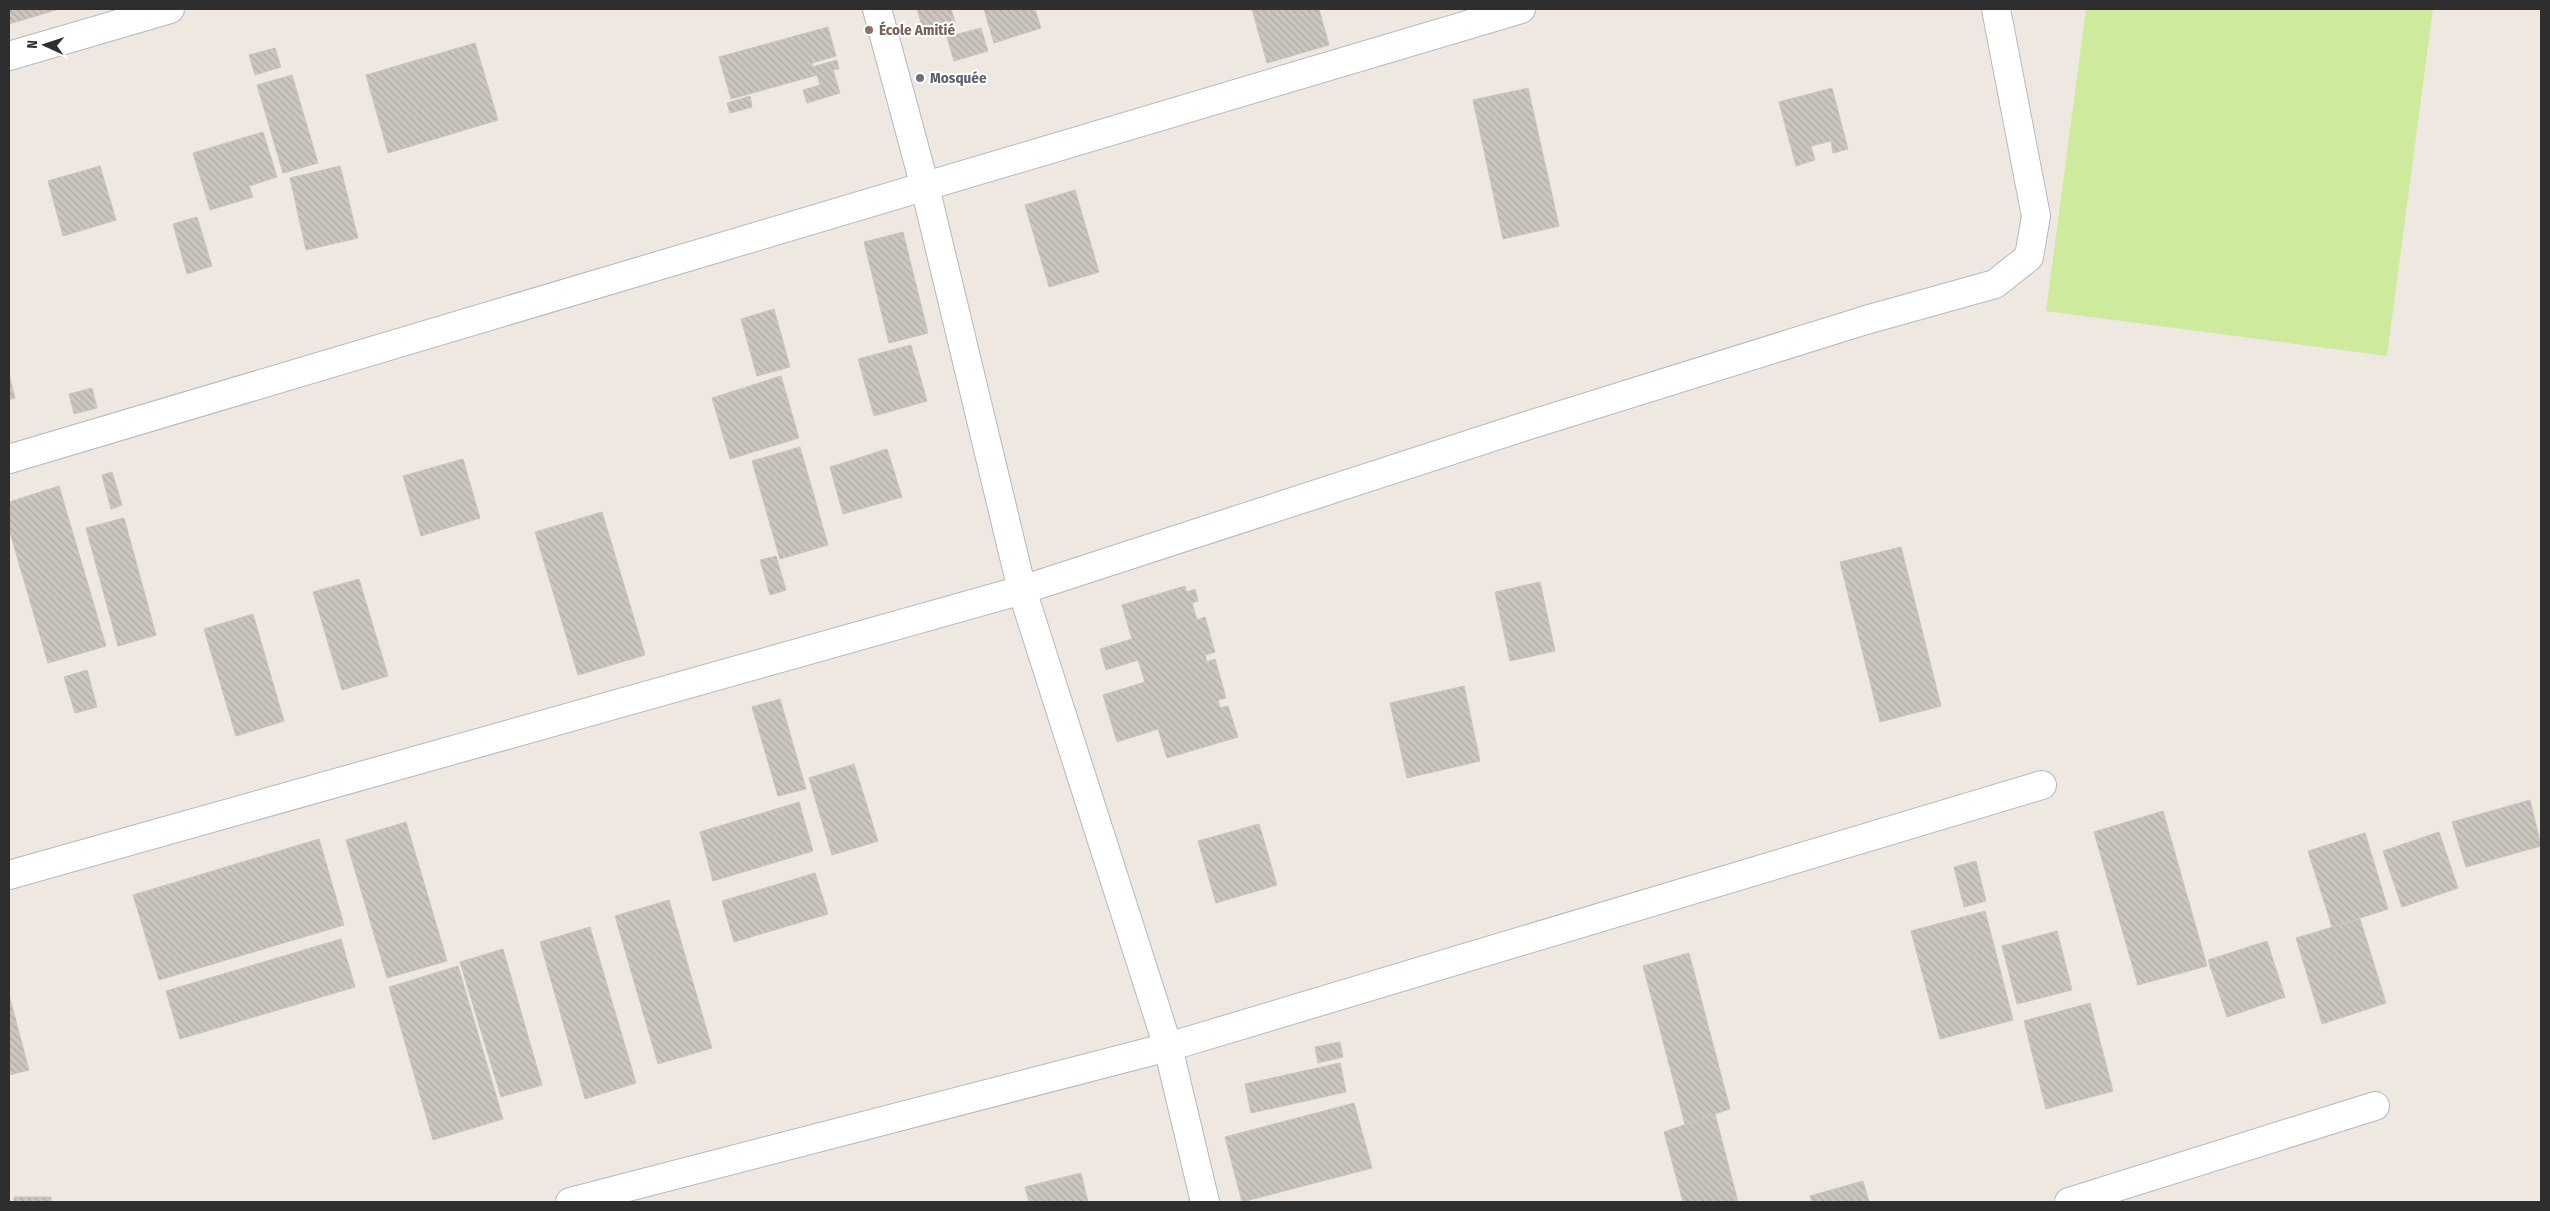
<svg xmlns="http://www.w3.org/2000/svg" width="2550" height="1211" font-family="'Fira Sans Condensed',sans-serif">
  <defs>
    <pattern id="building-back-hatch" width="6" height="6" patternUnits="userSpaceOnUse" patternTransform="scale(1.25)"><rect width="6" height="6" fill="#cbc6bf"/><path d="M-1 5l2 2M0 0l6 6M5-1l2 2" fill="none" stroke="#afaaa4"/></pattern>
  </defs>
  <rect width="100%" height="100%" fill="#efe8e1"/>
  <path fill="#ceea9c" d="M 2086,9 L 2433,9 L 2387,356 L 2046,311 Z"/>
  <path fill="url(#building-back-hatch)" stroke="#cac4ba" d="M 9,9 L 59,9 L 9,24 Z
    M 917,9 L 951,9 L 955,22 L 924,32 Z
    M 984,9 L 1035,9 L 1041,28 L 994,43 Z
    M 1252,9 L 1319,9 L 1329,45 L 1267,63 Z
    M 828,27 L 836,56 L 812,63 L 812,67 L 837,60 L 839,69 L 833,70 L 840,93 L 807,103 L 803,90 L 820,85 L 817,75 L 731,99 L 719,57 Z
    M 981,28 L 988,51 L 954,61 L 947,37 Z
    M 475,43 L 498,120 L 388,153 L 366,75 Z
    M 275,48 L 281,67 L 255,75 L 249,55 Z
    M 292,75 L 318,163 L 283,173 L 257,85 Z
    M 1528,88 L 1559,226 L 1503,239 L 1473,100 Z
    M 1832,88 L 1848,149 L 1833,153 L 1831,141 L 1811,146 L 1815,160 L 1796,166 L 1779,102 Z
    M 750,96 L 752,107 L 730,113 L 727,103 Z
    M 263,132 L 277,177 L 249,186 L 253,197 L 210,210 L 193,153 Z
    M 100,166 L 116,220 L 63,236 L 48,181 Z
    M 340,166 L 358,238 L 306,250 L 290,178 Z
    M 1075,190 L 1099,272 L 1049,287 L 1025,205 Z
    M 197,217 L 212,266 L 187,274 L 173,224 Z
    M 903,232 L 928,333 L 889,343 L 864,242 Z
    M 774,309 L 790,367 L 757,376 L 741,319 Z
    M 911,345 L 927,401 L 874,416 L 858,359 Z
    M 9,375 L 15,398 L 9,400 Z
    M 781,376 L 799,438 L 730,459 L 712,398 Z
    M 92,388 L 97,408 L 74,414 L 69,394 Z
    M 800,447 L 828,545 L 780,559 L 752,461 Z
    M 887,449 L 902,497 L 843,514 L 830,467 Z
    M 463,459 L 480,518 L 421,536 L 403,476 Z
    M 112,472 L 122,505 L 111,509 L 102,475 Z
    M 59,486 L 106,646 L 48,663 L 9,529 L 9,502 Z
    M 602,512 L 645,655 L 578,675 L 535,532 Z
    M 124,518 L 156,635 L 118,646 L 86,528 Z
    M 1901,547 L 1941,706 L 1880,722 L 1840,562 Z
    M 776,556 L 786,590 L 770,595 L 760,560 Z
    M 359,579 L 388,676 L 342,690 L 313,592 Z
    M 1540,582 L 1555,651 L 1510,661 L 1495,592 Z
    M 1185,586 L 1187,592 L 1195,589 L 1198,601 L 1192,603 L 1197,620 L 1205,617 L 1215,652 L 1205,655 L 1207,662 L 1215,659 L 1226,698 L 1218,700 L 1220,708 L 1228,706 L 1238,737 L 1167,758 L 1158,729 L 1117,742 L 1103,695 L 1145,682 L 1138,660 L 1106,670 L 1100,649 L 1132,639 L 1122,605 Z
    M 253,614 L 284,721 L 236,736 L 204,629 Z
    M 87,670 L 97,707 L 75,713 L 64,677 Z
    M 1464,686 L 1480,761 L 1407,778 L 1390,703 Z
    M 780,699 L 806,789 L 778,796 L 752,707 Z
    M 854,764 L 878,841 L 832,855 L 809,778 Z
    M 2530,800 L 2541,846 L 2466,867 L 2452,822 Z
    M 799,802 L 813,851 L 713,881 L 700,832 Z
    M 2163,811 L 2207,966 L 2138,985 L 2094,832 Z
    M 406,822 L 447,961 L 387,978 L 346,840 Z
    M 1259,824 L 1277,885 L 1216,903 L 1198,841 Z
    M 2439,832 L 2458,888 L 2402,907 L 2383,851 Z
    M 2365,833 L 2388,909 L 2332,927 L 2308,851 Z
    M 319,839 L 344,925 L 159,980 L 133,895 Z
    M 1976,861 L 1986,901 L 1964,907 L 1954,867 Z
    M 815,873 L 828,914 L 734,942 L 722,901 Z
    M 669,900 L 712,1048 L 658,1064 L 615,916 Z
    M 1985,911 L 2013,1020 L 1940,1039 L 1911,931 Z
    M 2360,919 L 2386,1003 L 2322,1024 L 2296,938 Z
    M 590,927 L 636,1083 L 585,1099 L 540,942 Z
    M 2057,931 L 2072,990 L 2017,1004 L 2002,946 Z
    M 341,939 L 355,987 L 180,1039 L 166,991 Z
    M 2267,941 L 2285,997 L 2227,1017 L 2208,960 Z
    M 503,949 L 542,1085 L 501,1097 L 460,962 Z
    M 1689,953 L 1730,1109 L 1685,1124 L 1643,966 Z
    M 458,966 L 503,1119 L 433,1140 L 389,987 Z
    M 9,995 L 29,1070 L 9,1075 Z
    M 2090,1003 L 2113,1091 L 2046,1109 L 2024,1021 Z
    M 1340,1042 L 1343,1057 L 1318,1063 L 1315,1047 Z
    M 1340,1063 L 1346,1092 L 1251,1113 L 1245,1084 Z
    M 1354,1103 L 1372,1168 L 1242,1202 L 1225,1137 Z
    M 1715,1114 L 1738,1202 L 1683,1202 L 1664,1132 Z
    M 1081,1173 L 1088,1202 L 1029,1202 L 1025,1187 Z
    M 1863,1181 L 1869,1202 L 1812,1202 L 1810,1196 Z
    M 14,1197 L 51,1197 L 51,1202 L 14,1202 Z"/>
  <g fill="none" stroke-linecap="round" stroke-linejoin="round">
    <g stroke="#b4b8c1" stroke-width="30">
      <path id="street" d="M 877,9 L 925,187 L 1022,590 L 1168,1047 L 1205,1202
        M 9,56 L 170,9
        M 9,459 L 1521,9
        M 9,875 L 1022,590 L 1526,426 L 1866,320 L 1995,284 L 2029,257 L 2036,216 L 1996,9
        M 570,1202 L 1168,1047 L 2042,785
        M 2069,1202 L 2375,1106"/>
    </g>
    <use href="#street" stroke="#fff" stroke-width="28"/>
  </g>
  <circle fill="#8d6e63" stroke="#fff" stroke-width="2" cx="869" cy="30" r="5"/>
  <circle fill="#6b7280" stroke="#fff" stroke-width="2" cx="920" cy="78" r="5"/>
  <g text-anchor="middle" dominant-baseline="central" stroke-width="4" stroke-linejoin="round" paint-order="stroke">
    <g font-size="15" font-weight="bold" fill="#785e54" stroke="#fff" text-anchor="start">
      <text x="879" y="30">École Amitié</text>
    </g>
    <g font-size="15" font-weight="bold" fill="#5b616d" stroke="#fff" text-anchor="start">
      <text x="930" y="78">Mosquée</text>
    </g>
  </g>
  <rect width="2550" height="1211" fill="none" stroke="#2e2e2e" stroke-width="20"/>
  <g transform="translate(45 45) rotate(273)" stroke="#ffffff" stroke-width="4" paint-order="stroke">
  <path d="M0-4L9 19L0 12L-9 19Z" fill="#2e2e2e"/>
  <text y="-8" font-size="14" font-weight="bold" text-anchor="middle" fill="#2e2e2e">N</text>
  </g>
</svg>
